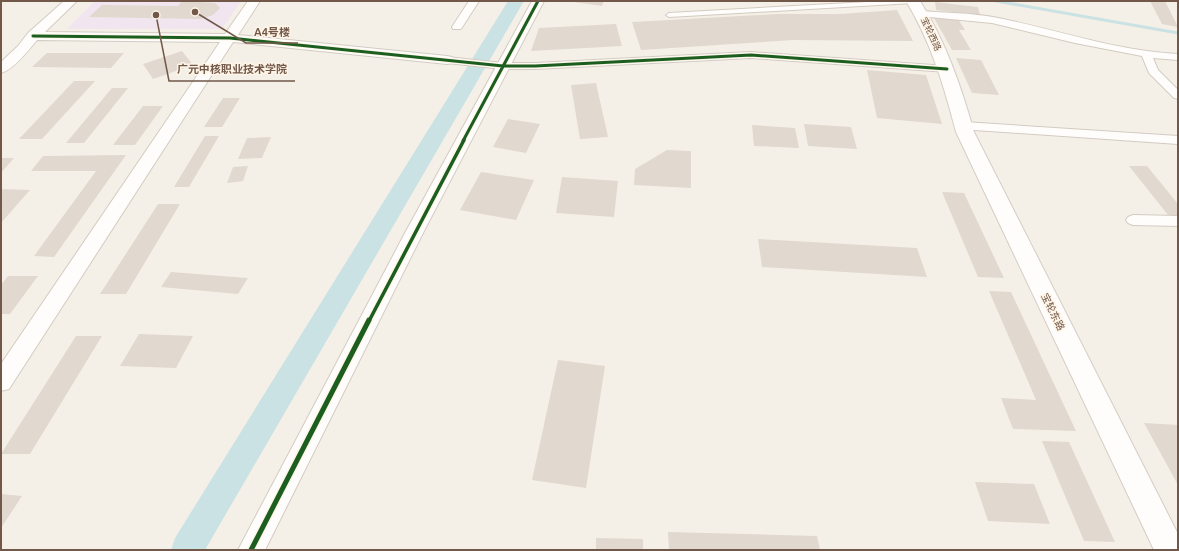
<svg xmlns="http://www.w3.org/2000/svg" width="1179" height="551" font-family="Ubuntu,'Noto Sans SC',sans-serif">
  <rect width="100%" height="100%" fill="#f5f0e7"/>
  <path fill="#f1e6f0" d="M 95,1 L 241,1 L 222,29 L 67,29 Z"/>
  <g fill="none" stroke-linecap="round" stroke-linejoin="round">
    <path stroke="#cae2e4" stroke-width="3" d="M 996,1 L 1178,33"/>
    <path fill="#cae2e4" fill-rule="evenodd" d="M 508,1 L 524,1 L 205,550 L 171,550 L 175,538 Z"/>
  </g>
  <path fill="#e1d8cf" d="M 182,1 L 215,3 L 220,8 L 213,15 L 201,19 L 89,17 L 102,5 L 178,6 Z
    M 566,1 L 604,1 L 602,6 Z
    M 1150,1 L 1165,1 L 1178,27 L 1162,24 Z
    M 935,2 L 978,7 L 980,15 L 936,10 Z
    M 897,10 L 913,41 L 793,40 L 641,50 L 632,22 L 778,14 L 840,14 Z
    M 934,18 L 958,19 L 965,30 L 959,30 L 971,50 L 952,50 Z
    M 616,24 L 622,46 L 531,51 L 539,28 Z
    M 182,51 L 193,65 L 153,79 L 143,64 Z
    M 47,53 L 124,53 L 111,68 L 32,67 Z
    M 956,58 L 981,60 L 999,95 L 972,93 Z
    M 867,70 L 926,75 L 942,124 L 877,118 Z
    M 74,81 L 95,81 L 42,139 L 19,139 Z
    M 596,83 L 608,137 L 580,139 L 571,85 Z
    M 112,88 L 128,88 L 84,143 L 66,143 Z
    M 223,98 L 240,98 L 222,127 L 204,127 Z
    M 143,106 L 163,106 L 135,145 L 113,145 Z
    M 508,119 L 540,124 L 526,153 L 493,147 Z
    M 804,124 L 851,127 L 857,149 L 808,146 Z
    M 752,125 L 795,128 L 799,148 L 754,146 Z
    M 205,136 L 219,136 L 189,187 L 174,187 Z
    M 271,137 L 262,158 L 238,159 L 247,138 Z
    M 667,150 L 691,151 L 691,188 L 634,185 L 635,169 Z
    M 126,155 L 54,257 L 34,256 L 96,171 L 31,171 L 43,156 Z
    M 1,158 L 14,158 L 1,173 Z
    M 248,166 L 243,181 L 227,183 L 233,167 Z
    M 1129,166 L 1147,166 L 1178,204 L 1178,215 L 1168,215 Z
    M 481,172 L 534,180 L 516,220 L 460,210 Z
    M 562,177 L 618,181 L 614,217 L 556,213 Z
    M 1,189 L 30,190 L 1,223 Z
    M 942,192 L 964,193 L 1004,278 L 978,277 Z
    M 158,204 L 180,204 L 126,294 L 100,294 Z
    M 758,239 L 917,248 L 927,277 L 762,267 Z
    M 171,272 L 248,278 L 238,294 L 161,287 Z
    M 8,276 L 38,276 L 10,314 L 1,314 L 1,285 Z
    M 989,291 L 1011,292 L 1076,431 L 1013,429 L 1001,398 L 1036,400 Z
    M 139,334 L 193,336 L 176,368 L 120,366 Z
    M 76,336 L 102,336 L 30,454 L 1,454 Z
    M 558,360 L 605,366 L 586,488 L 532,480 Z
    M 1144,423 L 1178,425 L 1178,485 Z
    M 1042,441 L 1069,442 L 1115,542 L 1084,541 Z
    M 975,482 L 1034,484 L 1050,524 L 988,521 Z
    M 1,494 L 22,496 L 1,528 Z
    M 668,532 L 817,536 L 820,550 L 669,550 Z
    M 596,538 L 643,539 L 643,550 L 596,550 Z"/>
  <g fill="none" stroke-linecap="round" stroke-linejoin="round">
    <g stroke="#d3cbc2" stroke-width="2">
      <path id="service" d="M 886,1 L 916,1 L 913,3 L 669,17 L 666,15 L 669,13 Z"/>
    </g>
    <g stroke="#d3cbc2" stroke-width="2">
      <path id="minor" d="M 469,1 L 479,1 L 461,29 L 453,29 L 452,27 Z
        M 923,11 C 946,13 970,13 993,17 C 1055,29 1115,51 1178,54 L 1178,60 L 1153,58 L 1158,70 L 1178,90 L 1178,99 L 1174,98 L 1149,73 L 1142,56 L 1075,43 L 992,23 L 919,16 L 918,14 L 919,12 Z
        M 751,52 L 947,66 L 952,69 L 947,72 L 751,58 L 535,69 L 503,69 L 447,63 L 442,60 L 447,57 L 503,63 L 535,63 Z
        M 964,122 L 1178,136 L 1178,144 L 960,129 L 958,126 L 960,123 Z
        M 1133,215 L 1178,216 L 1178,226 L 1133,225 L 1128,223 L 1126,220 L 1128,217 Z"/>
    </g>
    <g stroke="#d3cbc2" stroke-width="2">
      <path id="tertiary" d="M 64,1 L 77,1 L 45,32 L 225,34 L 248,1 L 260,1 L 238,35 L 447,56 L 452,57 L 454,60 L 452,63 L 447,64 L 233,42 L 9,389 L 1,391 L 1,364 L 220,42 L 37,40 C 29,50 13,70 1,73 L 1,62 L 18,46 L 28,33 Z
        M 532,1 L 544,1 L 423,233 L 265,550 L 238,550 L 405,233 Z"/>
    </g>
    <g stroke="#d5ccc4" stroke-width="2">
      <path id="secondary" d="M 906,1 L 920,1 C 946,42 961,86 974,132 L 1178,534 L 1178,550 L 1154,550 L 956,132 C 944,86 931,42 906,1 Z"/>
    </g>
    <use href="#service" fill="#fefdfb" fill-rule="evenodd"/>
    <use href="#minor" fill="#fefdfb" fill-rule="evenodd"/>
    <use href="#tertiary" fill="#fefdfb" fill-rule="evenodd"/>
    <use href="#secondary" fill="#fefdfb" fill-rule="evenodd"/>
    <g stroke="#fef5e7" stroke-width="5">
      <path id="cycleway-far2" d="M 33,36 L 230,38 L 503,66 L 535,66 L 751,55 L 947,69
        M 463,141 L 538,1"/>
    </g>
    <g stroke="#fef5e7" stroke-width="6">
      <path id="cycleway-far1" d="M 369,321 L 464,140"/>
    </g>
    <g stroke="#fef5e7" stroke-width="8">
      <path id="cycleway" d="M 251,550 L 369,320"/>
    </g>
    <use href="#cycleway-far2" stroke="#1b5e20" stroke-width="3"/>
    <use href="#cycleway-far1" stroke="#1b5e20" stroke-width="3.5"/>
    <use href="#cycleway" stroke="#1b5e20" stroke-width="5"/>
  </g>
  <g text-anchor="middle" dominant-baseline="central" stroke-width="3" stroke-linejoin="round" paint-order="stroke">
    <g font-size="9" fill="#715849" stroke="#fef5e7">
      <text transform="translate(931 34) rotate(65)">宝轮西路</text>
    </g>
    <g font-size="10" fill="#715849" stroke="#fef5e7">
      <text transform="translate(1053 312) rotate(64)">宝轮东路</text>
    </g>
  </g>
  <path fill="none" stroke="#715849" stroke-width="1.5" d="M195 12L246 43H298M156 15L169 81H295"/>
  <g fill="#715849" stroke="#fef5e7" stroke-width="1.5">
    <circle cx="195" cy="12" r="4"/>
    <circle cx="156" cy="15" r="4"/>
  </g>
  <g font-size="11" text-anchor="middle" font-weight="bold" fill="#715849" stroke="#fef5e7" stroke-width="3" stroke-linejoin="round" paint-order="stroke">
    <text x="272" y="36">A4号楼</text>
    <text x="232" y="73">广元中核职业技术学院</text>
  </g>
  <rect width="1179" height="551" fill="none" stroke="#715849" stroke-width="4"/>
</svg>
